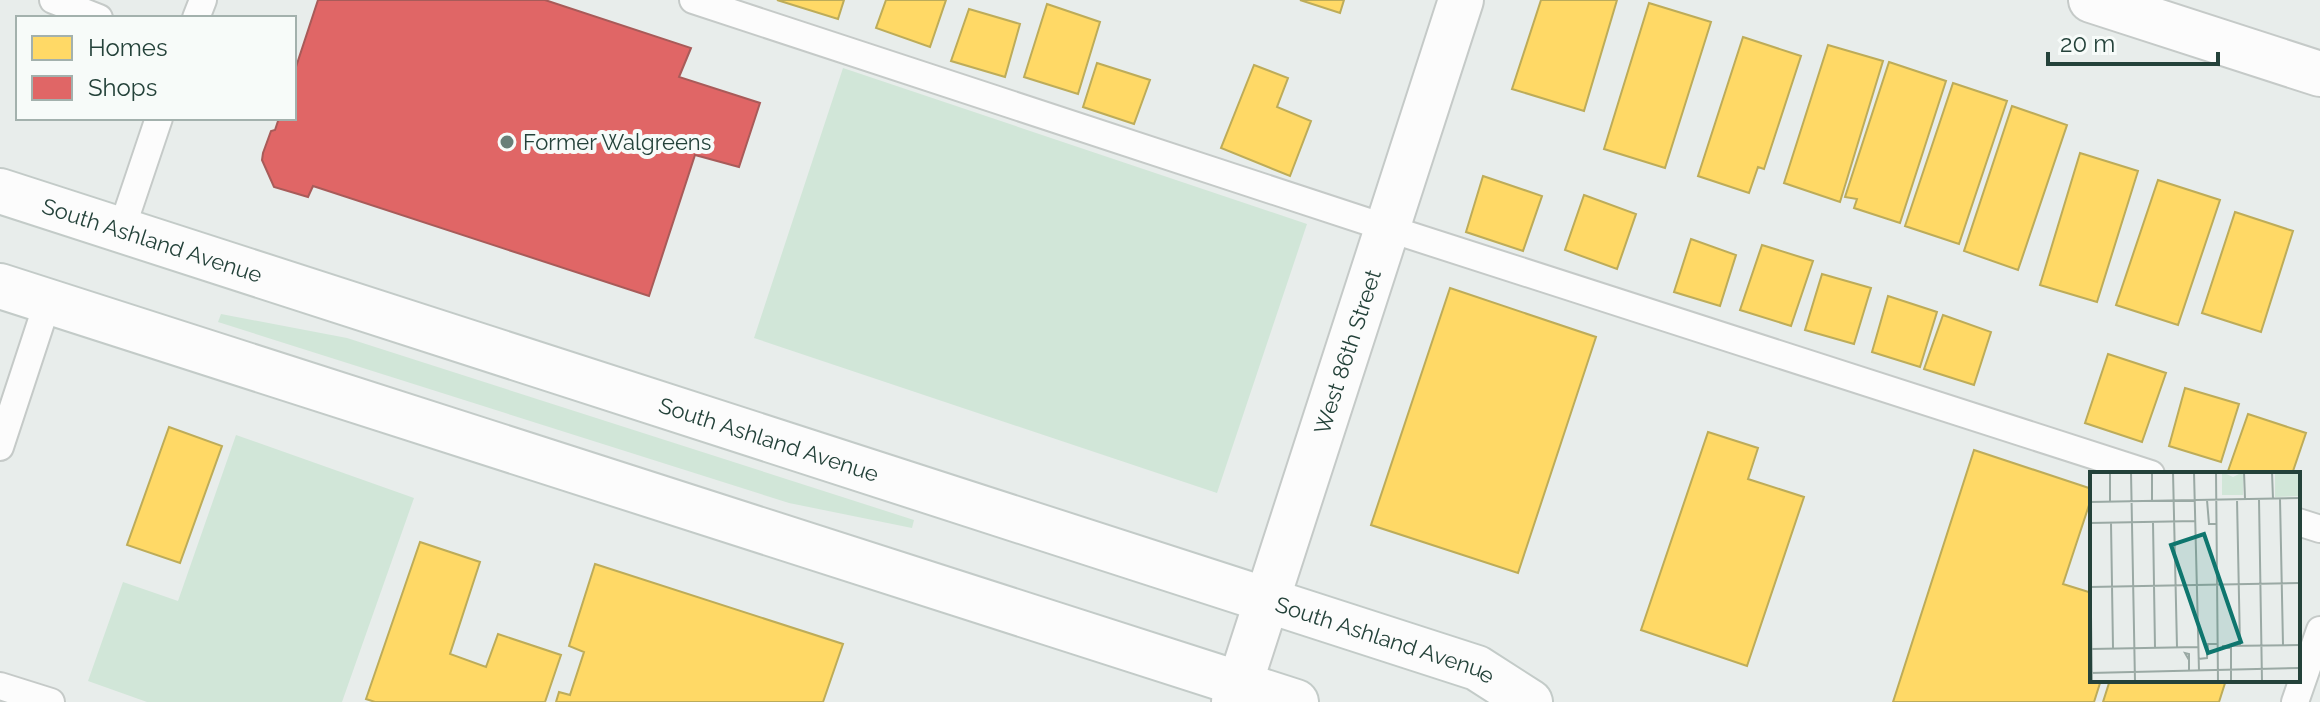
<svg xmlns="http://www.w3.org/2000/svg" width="2320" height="702" font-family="Raleway,sans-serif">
  <rect width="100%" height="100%" fill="#e8edeb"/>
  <path fill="#d1e6d8" d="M 843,68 L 1307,224 L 1217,493 L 754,338 Z
    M 221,314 L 347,338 L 914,520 L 912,528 L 789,503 L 218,322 Z
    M 236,435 L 414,498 L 342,702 L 147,702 L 88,681 L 123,582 L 178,601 Z"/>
  <path fill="#ffd966" stroke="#bdac59" stroke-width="2" d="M 777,0 L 844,0 L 838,19 Z
    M 886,0 L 946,0 L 930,47 L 876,28 Z
    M 1300,0 L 1344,0 L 1340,13 Z
    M 1541,0 L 1617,0 L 1584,111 L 1512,89 Z
    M 1649,3 L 1711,22 L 1665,168 L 1604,149 Z
    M 1047,4 L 1100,22 L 1078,94 L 1024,77 Z
    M 969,9 L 1020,24 L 1005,77 L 951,61 Z
    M 1743,37 L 1801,56 L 1764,169 L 1758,167 L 1749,193 L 1698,176 Z
    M 1828,45 L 1883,61 L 1840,202 L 1784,183 Z
    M 1889,62 L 1946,81 L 1900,223 L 1854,208 L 1857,199 L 1845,197 Z
    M 1097,63 L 1150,80 L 1134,124 L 1083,107 Z
    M 1254,65 L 1288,78 L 1277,107 L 1311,121 L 1290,176 L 1221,148 Z
    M 1953,83 L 2007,101 L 1959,244 L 1905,226 Z
    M 2012,106 L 2067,125 L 2018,270 L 1964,251 Z
    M 2080,153 L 2138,171 L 2097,302 L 2040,285 Z
    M 1483,176 L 1542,196 L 1523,251 L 1466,232 Z
    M 2158,180 L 2220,200 L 2178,325 L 2116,305 Z
    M 1584,195 L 1636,214 L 1617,269 L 1565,250 Z
    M 2235,212 L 2293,231 L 2261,332 L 2202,313 Z
    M 1691,239 L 1736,255 L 1720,306 L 1674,292 Z
    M 1762,245 L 1813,261 L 1791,326 L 1740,310 Z
    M 1822,274 L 1871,288 L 1854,344 L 1805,330 Z
    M 1450,288 L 1596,337 L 1518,573 L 1371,525 Z
    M 1888,296 L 1937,312 L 1920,367 L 1872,352 Z
    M 1943,315 L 1991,332 L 1974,385 L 1924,369 Z
    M 2108,354 L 2166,373 L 2142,442 L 2085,423 Z
    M 2185,388 L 2239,404 L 2221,462 L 2169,446 Z
    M 2248,414 L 2306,433 L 2292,474 L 2237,474 L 2228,471 Z
    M 169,427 L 222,446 L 180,563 L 127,545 Z
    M 1708,432 L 1758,448 L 1748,479 L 1804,497 L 1747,666 L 1641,630 Z
    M 1974,450 L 2092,489 L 2092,496 L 2063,584 L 2092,593 L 2092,680 L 2101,680 L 2094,702 L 1893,702 Z
    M 420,542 L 480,562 L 450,654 L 486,667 L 498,634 L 561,655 L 545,702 L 375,702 L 366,699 Z
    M 595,564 L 843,644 L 823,702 L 556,702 L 559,692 L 570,695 L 584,652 L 569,646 Z
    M 2110,680 L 2226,680 L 2219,702 L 2103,702 Z"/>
  <path fill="#e06666" stroke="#a85b59" stroke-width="2" d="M 318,0 L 545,0 L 691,48 L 679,77 L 760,103 L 739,167 L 695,155 L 649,296 L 313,186 L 308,197 L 274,187 L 262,160 L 263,153 L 271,131 L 275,130 L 279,118 L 294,118 L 294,73 Z"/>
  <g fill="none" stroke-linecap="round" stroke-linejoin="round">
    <g stroke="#c5cac8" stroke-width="30">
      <path id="service" d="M 53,0 L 99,18
        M 693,0 L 1387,228 L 2151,474
        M 196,18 L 203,0
        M 121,231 L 159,118
        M 0,447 L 48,301
        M 2298,522 L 2320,529
        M 0,686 L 51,702
        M 2295,702 L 2320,630"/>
    </g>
    <g stroke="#c5cac8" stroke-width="48">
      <g id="minor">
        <path d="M 2091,0 L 2320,74"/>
        <path id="s1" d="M 1234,702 L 1461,0"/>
      </g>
    </g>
    <g stroke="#c3cbc8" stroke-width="48">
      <g id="secondary">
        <path id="s2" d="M 0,191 L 1477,668 L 1530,702"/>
        <path d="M 0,286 L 1296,702"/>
      </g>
    </g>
    <use href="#service" stroke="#fcfcfc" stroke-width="26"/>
    <use href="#minor" stroke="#fcfcfc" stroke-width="44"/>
    <use href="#secondary" stroke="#fcfcfc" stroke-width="44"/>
  </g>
  <circle fill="#697e78" stroke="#f7fbf9" stroke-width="3" cx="507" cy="142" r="8"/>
  <g text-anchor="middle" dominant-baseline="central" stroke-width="8" stroke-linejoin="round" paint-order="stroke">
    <g font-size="22" fill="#24423a" stroke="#f7fbf9" text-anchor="start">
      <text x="523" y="142">Former Walgreens</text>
    </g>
    <g font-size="22" fill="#24423a" stroke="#f7fbf9">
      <text stroke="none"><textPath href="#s2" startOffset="160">South Ashland Avenue</textPath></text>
      <text stroke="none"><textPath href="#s1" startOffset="368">West 86th Street</textPath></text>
      <text stroke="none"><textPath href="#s2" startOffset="808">South Ashland Avenue</textPath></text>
      <text stroke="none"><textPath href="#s2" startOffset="1456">South Ashland Avenue</textPath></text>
    </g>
  </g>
  <g transform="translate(2090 472)">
    <rect width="210" height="210" fill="#e8edeb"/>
    <path d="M 132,0 L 143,5 L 153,0 L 153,23 L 132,23 ZM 185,0 L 210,0 L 210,24 L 185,25 Z" fill="#d1e6d8"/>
    <path fill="none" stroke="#9aa9a4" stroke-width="2" d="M 20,0 L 20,30M 41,0 L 45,210M 62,0 L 62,29M 83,0 L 87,175M 104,0 L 109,199M 126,0 L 128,210M 154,0 L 155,27M 182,0 L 183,27M 147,27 L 150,174M 169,27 L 172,210M 190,27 L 193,173M 117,28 L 119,52 L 127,52M 0,30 L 210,26M 63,50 L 65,176M 0,51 L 106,49M 21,51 L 23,176M 0,78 L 2,210M 0,115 L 210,111M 132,174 L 210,173M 136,176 L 141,176 L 141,210M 1,177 L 108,175M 108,187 L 117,186 L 118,172 L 127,172M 99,188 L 95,181 L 99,182 L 99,199M 0,201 L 210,196"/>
    <path fill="#0f766e" fill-opacity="0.15" stroke="#0f766e" stroke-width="4" d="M 114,62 L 151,170 L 118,181 L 81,73 Z"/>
    <rect width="210" height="210" fill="none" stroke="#24423a" stroke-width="4"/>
  </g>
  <rect x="16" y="16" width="280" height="104" fill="#f7fbf9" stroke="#a3b1ad" stroke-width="2"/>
  <rect x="32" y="36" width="40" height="24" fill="#ffd966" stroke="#a3b1ad" stroke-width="2"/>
  <text x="88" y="56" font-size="24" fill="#24423a">Homes</text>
  <rect x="32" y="76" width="40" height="24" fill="#e06666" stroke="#a3b1ad" stroke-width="2"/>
  <text x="88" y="96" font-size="24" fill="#24423a">Shops</text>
  <path d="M2048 52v12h170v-12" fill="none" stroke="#24423a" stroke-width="4"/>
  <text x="2060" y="52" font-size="24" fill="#24423a" stroke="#f7fbf9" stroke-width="6" paint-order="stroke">20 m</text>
</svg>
